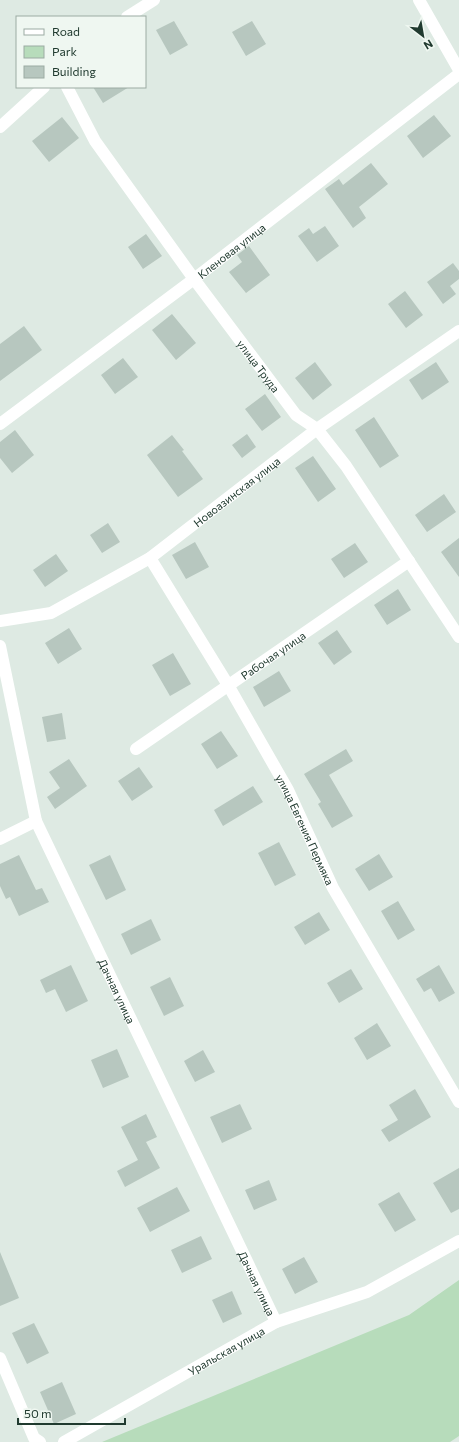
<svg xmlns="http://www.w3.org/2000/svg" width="459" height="1442" font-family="Commissioner,sans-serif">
  <rect width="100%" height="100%" fill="#deeae3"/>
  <path fill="#b7dcbb" d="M 459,1280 L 459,1436 L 450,1442 L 102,1442 L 409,1315 Z"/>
  <path fill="#b7c7bf" d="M 174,21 L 188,45 L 170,55 L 156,30 Z
    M 252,21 L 266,44 L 246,56 L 232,32 Z
    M 93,87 L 129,87 L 103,103 Z
    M 434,115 L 451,136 L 423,158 L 407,136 Z
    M 62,117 L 79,138 L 49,162 L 32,141 Z
    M 371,163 L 388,184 L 359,207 L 366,218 L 353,228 L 325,189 L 339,179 L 343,185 Z
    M 325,226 L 339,246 L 317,262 L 298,236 L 309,228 L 313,234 Z
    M 146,234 L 162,256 L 143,269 L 128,247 Z
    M 249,246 L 270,275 L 246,293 L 229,272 L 242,262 L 237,255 Z
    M 453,263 L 459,271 L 459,279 L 450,286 L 456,294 L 443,304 L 427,282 Z
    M 405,291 L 423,315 L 406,328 L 388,304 Z
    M 172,314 L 196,343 L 176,360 L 152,330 Z
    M 24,326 L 42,350 L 0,381 L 0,344 Z
    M 123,358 L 138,377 L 115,394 L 101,375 Z
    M 315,362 L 332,385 L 313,400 L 295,378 Z
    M 436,362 L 449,382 L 422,400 L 409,380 Z
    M 265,394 L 281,417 L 262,431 L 245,409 Z
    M 374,417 L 399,456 L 380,468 L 355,430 Z
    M 15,430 L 34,455 L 12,473 L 0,458 L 0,442 Z
    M 247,434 L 256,447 L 242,458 L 232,445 Z
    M 172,435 L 184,450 L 182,451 L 203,479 L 178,497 L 147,455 Z
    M 313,456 L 336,489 L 318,502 L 295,468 Z
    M 444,494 L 456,512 L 427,532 L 415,515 Z
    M 108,523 L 120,542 L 102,553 L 90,535 Z
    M 459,538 L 459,577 L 441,552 Z
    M 195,542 L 209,567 L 186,579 L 172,555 Z
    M 355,543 L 368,562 L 344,578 L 331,559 Z
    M 56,554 L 68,571 L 45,587 L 33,570 Z
    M 398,589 L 411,610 L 387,625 L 374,605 Z
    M 69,628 L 82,649 L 58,664 L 45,643 Z
    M 337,630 L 352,652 L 334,665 L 318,643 Z
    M 173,653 L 191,684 L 170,696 L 152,665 Z
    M 279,671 L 291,691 L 264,707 L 253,687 Z
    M 62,713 L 66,739 L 47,742 L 42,717 Z
    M 221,731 L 238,756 L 217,769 L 201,744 Z
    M 346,749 L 353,761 L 329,775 L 353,816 L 332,828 L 318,804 L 321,802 L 304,774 Z
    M 69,759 L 87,786 L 55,809 L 47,797 L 60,788 L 49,772 Z
    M 139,767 L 153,787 L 132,801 L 118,781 Z
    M 253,786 L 263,802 L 223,826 L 214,810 Z
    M 279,842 L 296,875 L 275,886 L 258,853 Z
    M 379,854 L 393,877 L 369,891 L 355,869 Z
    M 19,855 L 36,890 L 42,888 L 49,902 L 19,916 L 10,897 L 6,899 L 0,886 L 0,864 Z
    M 110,855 L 126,890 L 106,900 L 89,865 Z
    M 398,901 L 415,930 L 398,940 L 381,911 Z
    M 319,912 L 330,930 L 305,945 L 294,927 Z
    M 151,919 L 161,940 L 131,955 L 121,934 Z
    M 71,965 L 88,1001 L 66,1012 L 55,989 L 46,993 L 40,980 Z
    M 439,965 L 455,993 L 439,1002 L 431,988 L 424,992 L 416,979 Z
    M 351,969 L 363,989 L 339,1003 L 327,983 Z
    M 170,977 L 184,1006 L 164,1016 L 150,987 Z
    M 377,1023 L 391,1046 L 367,1060 L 354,1038 Z
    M 117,1049 L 129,1077 L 103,1088 L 91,1060 Z
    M 203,1050 L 215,1072 L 195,1082 L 184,1061 Z
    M 415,1089 L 431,1117 L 389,1142 L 381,1130 L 398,1120 L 389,1105 Z
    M 240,1104 L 252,1129 L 222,1143 L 210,1117 Z
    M 146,1114 L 157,1137 L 146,1142 L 160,1168 L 125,1187 L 117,1171 L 138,1160 L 121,1127 Z
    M 459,1168 L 459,1209 L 451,1213 L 433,1183 Z
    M 269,1180 L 277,1200 L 254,1210 L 245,1190 Z
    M 177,1187 L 190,1211 L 150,1232 L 137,1208 Z
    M 399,1192 L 416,1220 L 395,1232 L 378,1204 Z
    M 201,1236 L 212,1259 L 182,1273 L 171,1250 Z
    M 0,1252 L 19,1298 L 0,1306 Z
    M 304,1257 L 318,1282 L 295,1294 L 282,1269 Z
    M 232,1291 L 242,1314 L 223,1323 L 212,1300 Z
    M 34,1323 L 49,1353 L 27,1364 L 12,1333 Z
    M 62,1382 L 76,1414 L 54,1424 L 40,1392 Z"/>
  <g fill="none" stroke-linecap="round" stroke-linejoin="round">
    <g stroke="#fff" stroke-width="12">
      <path d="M 419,0 L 459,70"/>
      <path d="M 127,17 L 154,0"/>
      <path id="s1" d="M 67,87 L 95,141 L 194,279 L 296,415 L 317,429 L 346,466 L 459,637"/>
      <path d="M 0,127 L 44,87"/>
      <path id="s2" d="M 0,424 L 194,279 L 459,74"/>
      <path id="s3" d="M 150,558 L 228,685 L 288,790 L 333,888 L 459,1102"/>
      <path id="s4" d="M 0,621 L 51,613 L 150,558 L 317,429 L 459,331"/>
      <path id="s5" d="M 0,646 L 36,821 L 276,1322"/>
      <path id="s6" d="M 136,749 L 409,561"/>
      <path d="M 0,839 L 36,821"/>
      <path d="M 0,1358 L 34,1438 L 40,1442"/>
      <path id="s7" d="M 64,1442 L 276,1322 L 367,1292 L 459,1241"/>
    </g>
  </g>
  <g text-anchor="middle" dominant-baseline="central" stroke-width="3" stroke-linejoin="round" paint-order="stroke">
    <g font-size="11" fill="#203a2f" stroke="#eff7f1">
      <text stroke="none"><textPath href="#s2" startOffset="289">Кленовая улица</textPath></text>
      <text stroke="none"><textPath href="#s1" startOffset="339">улица Труда</textPath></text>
      <text stroke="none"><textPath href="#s4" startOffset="274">Новоазинская улица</textPath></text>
      <text stroke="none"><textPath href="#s6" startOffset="166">Рабочая улица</textPath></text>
      <text stroke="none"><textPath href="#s3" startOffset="313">улица Евгения Пермяка</textPath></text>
      <text stroke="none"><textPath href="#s5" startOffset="367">Дачная улица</textPath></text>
      <text stroke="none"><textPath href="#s5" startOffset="691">Дачная улица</textPath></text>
      <text stroke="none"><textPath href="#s7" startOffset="186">Уральская улица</textPath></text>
    </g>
  </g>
  <rect x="16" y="16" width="130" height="72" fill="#eff7f1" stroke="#9caba3"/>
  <rect x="24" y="29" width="20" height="6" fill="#ffffff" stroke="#9caba3"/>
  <text x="52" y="36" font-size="12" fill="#203a2f">Road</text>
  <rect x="24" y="46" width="20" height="12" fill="#b7dcbb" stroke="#9caba3"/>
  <text x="52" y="56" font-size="12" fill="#203a2f">Park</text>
  <rect x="24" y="66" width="20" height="12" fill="#b7c7bf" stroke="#9caba3"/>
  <text x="52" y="76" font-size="12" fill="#203a2f">Building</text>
  <g transform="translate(423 36) rotate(149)" stroke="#eff7f1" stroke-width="3" paint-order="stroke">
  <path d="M0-3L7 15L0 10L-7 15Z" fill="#203a2f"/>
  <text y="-6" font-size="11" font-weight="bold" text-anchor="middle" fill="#203a2f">N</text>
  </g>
  <path d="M18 1418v6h107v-6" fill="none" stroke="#203a2f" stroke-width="2"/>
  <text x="24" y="1418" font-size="12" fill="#203a2f" stroke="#eff7f1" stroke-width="3" paint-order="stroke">50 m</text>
</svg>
